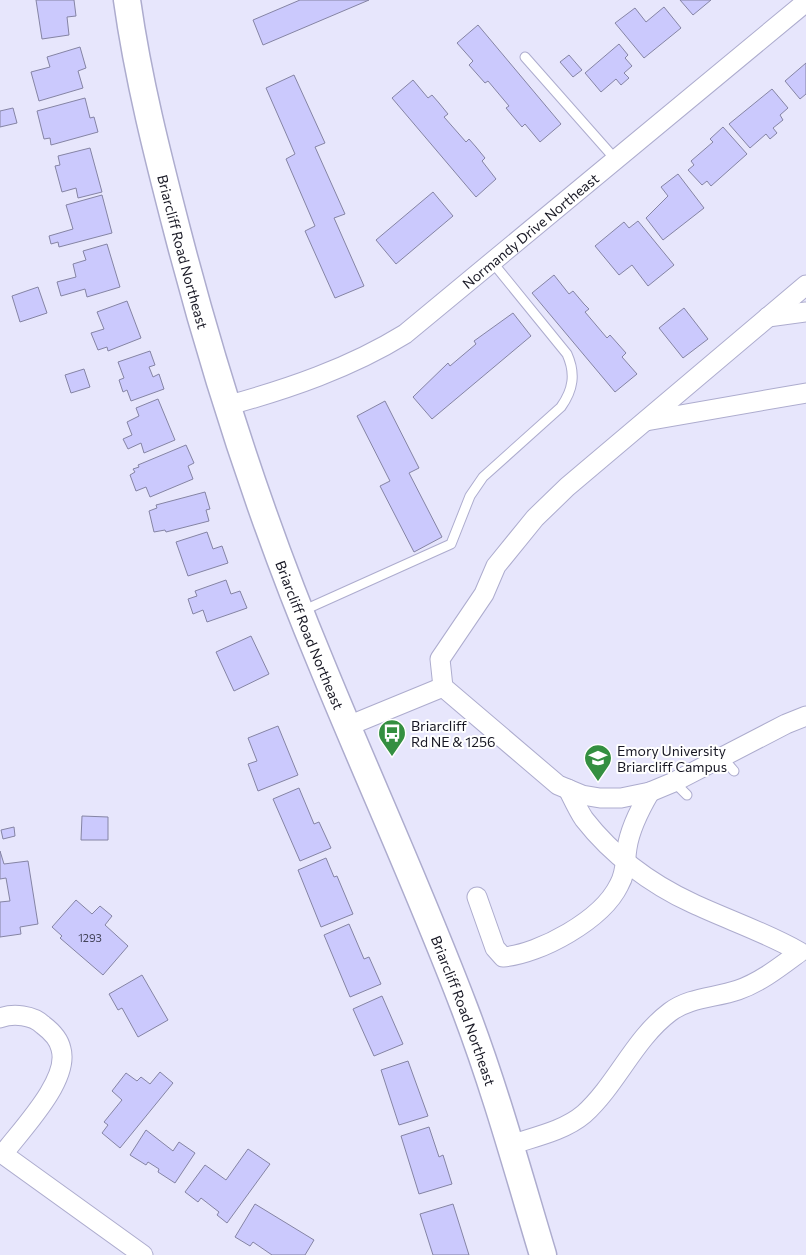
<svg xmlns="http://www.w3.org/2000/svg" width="806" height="1255" font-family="Commissioner,sans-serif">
  <rect width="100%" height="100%" fill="#e7e6fc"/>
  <path fill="#cbc9fd" stroke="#8584a4" d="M 36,0 L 74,0 L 76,16 L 67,17 L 69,35 L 42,39 Z
    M 300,0 L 369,0 L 263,45 L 253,20 Z
    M 680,0 L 711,0 L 693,15 Z
    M 664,7 L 681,28 L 644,58 L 615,23 L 635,8 L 646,22 Z
    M 478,25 L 561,124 L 540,142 L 525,124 L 522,127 L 506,108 L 509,106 L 488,81 L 485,83 L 469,65 L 473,61 L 457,43 Z
    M 619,44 L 628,55 L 625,58 L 632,66 L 624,73 L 629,78 L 621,85 L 616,79 L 601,92 L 585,73 Z
    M 80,47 L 86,68 L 78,71 L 83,88 L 39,101 L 31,72 L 50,67 L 47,57 Z
    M 569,55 L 582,70 L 573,77 L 560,62 Z
    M 806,63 L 806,94 L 800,99 L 785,81 Z
    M 294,75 L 325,143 L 315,147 L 345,214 L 334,218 L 364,286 L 335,298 L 305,231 L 315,226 L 286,159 L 295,154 L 266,88 Z
    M 413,80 L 428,98 L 432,95 L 439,103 L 448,114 L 444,117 L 466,142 L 469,139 L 476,147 L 485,158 L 482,161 L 496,179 L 476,197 L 392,98 Z
    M 772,89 L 788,108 L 780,115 L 783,120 L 773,128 L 777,133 L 770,139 L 766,134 L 750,148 L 729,124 Z
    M 85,98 L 90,118 L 94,117 L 98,132 L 51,145 L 50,138 L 44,139 L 37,111 Z
    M 13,108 L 17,123 L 0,127 L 0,111 Z
    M 723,127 L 747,154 L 711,186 L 707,181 L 702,185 L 688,170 L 694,165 L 691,161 L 713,142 L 710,139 Z
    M 90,148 L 102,192 L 78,198 L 76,188 L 62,192 L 55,166 L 60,165 L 58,156 Z
    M 678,174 L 704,208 L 663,240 L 646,218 L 668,196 L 661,187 Z
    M 433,192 L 453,216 L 396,264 L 376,240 Z
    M 102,195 L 112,233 L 59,247 L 58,242 L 51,244 L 49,236 L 73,229 L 66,205 Z
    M 638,221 L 674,265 L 648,286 L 632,265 L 619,275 L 595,246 L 624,222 L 629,228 Z
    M 107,244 L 120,287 L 87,297 L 85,289 L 61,296 L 57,282 L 76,277 L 73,264 L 86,260 L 83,251 Z
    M 554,275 L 569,294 L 573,291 L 584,304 L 589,309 L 585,312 L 607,338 L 610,335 L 626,353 L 622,357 L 637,374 L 615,392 L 532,293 Z
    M 38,287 L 47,313 L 20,322 L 12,296 Z
    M 127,301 L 141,338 L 108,351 L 107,347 L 98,350 L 91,333 L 104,329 L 97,312 Z
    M 684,308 L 708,339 L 683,358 L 659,328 Z
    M 513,313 L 531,336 L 432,419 L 413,397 L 448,363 L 450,366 L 476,344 L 474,341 Z
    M 150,351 L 155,365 L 149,367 L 153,377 L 159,374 L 164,389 L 131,401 L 127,390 L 123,392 L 119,380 L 124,378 L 118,362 Z
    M 84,369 L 90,387 L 71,393 L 65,375 Z
    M 158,399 L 175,440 L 144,453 L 141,443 L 128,449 L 123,439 L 132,435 L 127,422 L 139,416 L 136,408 Z
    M 385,401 L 419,468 L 409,473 L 442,537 L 414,552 L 380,486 L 390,481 L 357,416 Z
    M 186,445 L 194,463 L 188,466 L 193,479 L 150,497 L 146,487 L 136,491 L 130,475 L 135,472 L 133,469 L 139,467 L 138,465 Z
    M 205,492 L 210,509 L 206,510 L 209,521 L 166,532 L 165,530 L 154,532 L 149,511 L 157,508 L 156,505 Z
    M 207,532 L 213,549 L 222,546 L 228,563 L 188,576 L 176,542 Z
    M 226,580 L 231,594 L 240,591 L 247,608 L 207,622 L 203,610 L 193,614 L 188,599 L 197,596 L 195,591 Z
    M 251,636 L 269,674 L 234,691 L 216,652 Z
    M 278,726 L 298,775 L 258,791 L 248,764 L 257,761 L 248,738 Z
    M 299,788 L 314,824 L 319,822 L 331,848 L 300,861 L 273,799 Z
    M 82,816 L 108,817 L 108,840 L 81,840 Z
    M 14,827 L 15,836 L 3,839 L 1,830 Z
    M 0,851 L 4,864 L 28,861 L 38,924 L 20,927 L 21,934 L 0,937 L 0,902 L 10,901 L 6,878 L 0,879 Z
    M 326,858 L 334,877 L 337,876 L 353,914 L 321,927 L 298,870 Z
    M 76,900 L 92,914 L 100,906 L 112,916 L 105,925 L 128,946 L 103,975 L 60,938 L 62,936 L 52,927 Z
    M 349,924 L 364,959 L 369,957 L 381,984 L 350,997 L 324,935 Z
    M 142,975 L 168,1020 L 138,1037 L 122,1008 L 118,1010 L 109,994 Z
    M 382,996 L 403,1044 L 374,1056 L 353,1009 Z
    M 408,1061 L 428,1116 L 399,1125 L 381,1070 Z
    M 160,1072 L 173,1083 L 120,1148 L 102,1133 L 108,1125 L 104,1122 L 122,1100 L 112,1091 L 126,1073 L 137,1081 L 141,1077 L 150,1084 Z
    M 429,1127 L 439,1157 L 443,1155 L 452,1184 L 419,1194 L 401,1136 Z
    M 146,1130 L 173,1151 L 179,1142 L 195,1153 L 175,1183 L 158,1172 L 159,1169 L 148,1162 L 146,1165 L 130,1155 Z
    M 248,1149 L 270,1164 L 227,1223 L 217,1215 L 219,1212 L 201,1198 L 198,1202 L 185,1192 L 205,1165 L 226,1180 Z
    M 255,1204 L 314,1240 L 305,1255 L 272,1255 L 253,1242 L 250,1246 L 235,1237 Z
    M 453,1204 L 469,1255 L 433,1255 L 420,1214 Z"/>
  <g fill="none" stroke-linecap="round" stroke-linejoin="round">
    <g stroke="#adacce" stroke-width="11">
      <path id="lane" d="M 525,57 L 616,160
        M 302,611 L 451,544 L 470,496 L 483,477 L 561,407 C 573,390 576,374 567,354 L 493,263
        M 722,757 L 734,771
        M 674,782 L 687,795"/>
    </g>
    <g stroke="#adacce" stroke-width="21">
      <g id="street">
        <path d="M 768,317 L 806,312"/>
        <path id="s1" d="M 226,406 C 288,389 350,368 405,334 L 806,2"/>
        <path d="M 646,421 L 806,393"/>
        <path d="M 443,687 L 440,659 L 484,594 L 496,566 L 535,518 L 567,487 L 806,285"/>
        <path d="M 348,726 L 443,687 L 558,785 L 582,795 L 600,798 L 621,798 L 650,792 L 674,782 L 786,724 L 806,716"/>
        <path d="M 477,897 L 495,948 L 503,957 C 540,954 602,920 619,885 C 626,873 625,861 627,848 C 630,828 640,809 650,792"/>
        <path d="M 0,1018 C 13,1013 33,1015 43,1025 C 51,1031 59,1039 61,1049 C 70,1080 21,1130 3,1154"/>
        <path d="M 510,1145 C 534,1137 564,1131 584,1114 C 617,1084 634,1039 670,1012 C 690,997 715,998 738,990 C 761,982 781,966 800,952 C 765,932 728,920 692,903 C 651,884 612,855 584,819 C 578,810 573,799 568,789"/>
        <path d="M 0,1152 L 143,1255"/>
      </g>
    </g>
    <g stroke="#adacce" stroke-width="29">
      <g id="secondary">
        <path id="s2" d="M 127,0 C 138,79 158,157 178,234 C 216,380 263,524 321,663 C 368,778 420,891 464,1007 C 495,1088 518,1172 543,1255"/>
      </g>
    </g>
    <use href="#lane" stroke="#fff" stroke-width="9"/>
    <use href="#street" stroke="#fff" stroke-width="19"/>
    <use href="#secondary" stroke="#fff" stroke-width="26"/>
  </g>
  <defs>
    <g id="bus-pin" transform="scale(1.4375)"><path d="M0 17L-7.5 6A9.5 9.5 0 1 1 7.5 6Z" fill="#348f41" stroke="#fff"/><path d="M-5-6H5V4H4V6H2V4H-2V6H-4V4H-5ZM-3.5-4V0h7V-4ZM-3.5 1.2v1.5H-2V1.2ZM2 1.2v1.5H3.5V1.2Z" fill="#fff"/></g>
    <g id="university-pin" transform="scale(1.4375)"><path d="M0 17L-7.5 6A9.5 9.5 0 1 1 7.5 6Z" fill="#348f41" stroke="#fff"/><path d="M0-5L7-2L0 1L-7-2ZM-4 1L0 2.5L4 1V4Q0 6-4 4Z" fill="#fff"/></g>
  </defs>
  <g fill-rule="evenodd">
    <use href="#bus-pin" x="392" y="733"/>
    <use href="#university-pin" x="598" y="758"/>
  </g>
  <g text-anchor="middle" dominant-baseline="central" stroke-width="4" stroke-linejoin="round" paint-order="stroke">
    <g font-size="11" fill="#44445a">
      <text x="90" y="937">1293</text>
    </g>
    <g font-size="14" fill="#171723" stroke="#fff">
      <text stroke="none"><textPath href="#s1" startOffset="356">Normandy Drive Northeast</textPath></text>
      <text stroke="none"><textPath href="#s2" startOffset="258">Briarcliff Road Northeast</textPath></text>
      <text stroke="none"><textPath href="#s2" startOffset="662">Briarcliff Road Northeast</textPath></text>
      <text stroke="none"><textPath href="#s2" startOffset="1068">Briarcliff Road Northeast</textPath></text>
    </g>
    <g font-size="14" fill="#171723" stroke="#fff" text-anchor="start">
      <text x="411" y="725">Briarcliff<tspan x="411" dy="16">Rd NE &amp; 1256</tspan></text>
      <text x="617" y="750">Emory University<tspan x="617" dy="16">Briarcliff Campus</tspan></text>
    </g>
  </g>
</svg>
